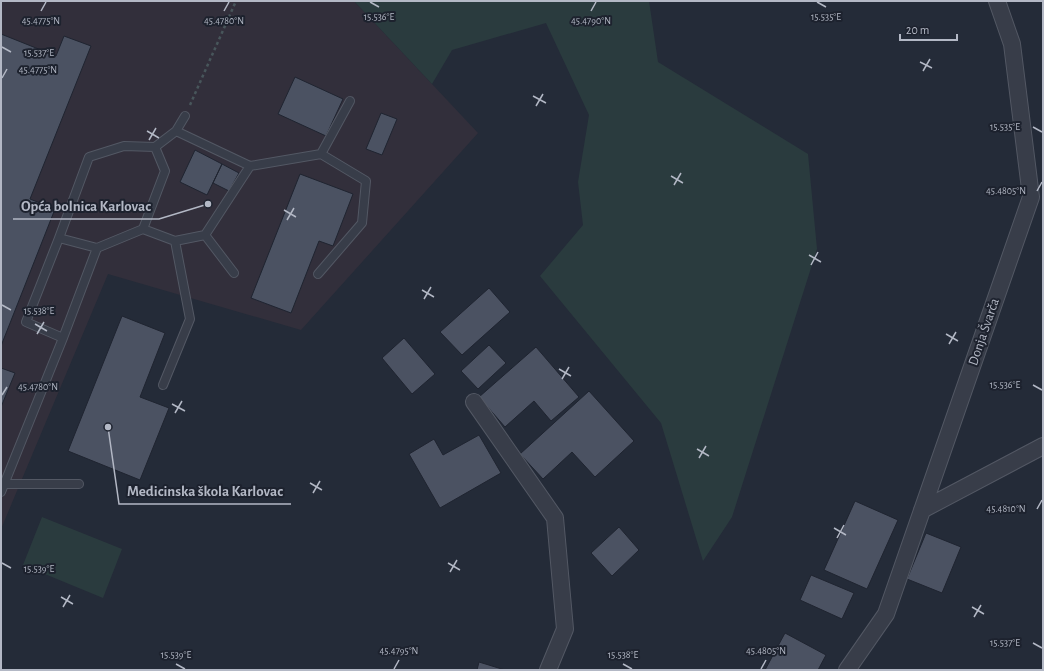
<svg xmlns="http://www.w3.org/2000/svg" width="1044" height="671" font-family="'Alegreya Sans',sans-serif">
  <rect width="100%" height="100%" fill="#242b38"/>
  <path fill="#322f3b" d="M 1,1 L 354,1 L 478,133 L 301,330 L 108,274 L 1,529 Z"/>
  <path fill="#2a3b3e" d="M 354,1 L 649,1 L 658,62 L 808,154 L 817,249 L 732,517 L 703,561 L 661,423 L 540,276 L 583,225 L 578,182 L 589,115 L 546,23 L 452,50 L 432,84 Z
    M 42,517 L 122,549 L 103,598 L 23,565 Z"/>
  <path fill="#4b5262" stroke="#1f2430" d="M 1,34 L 56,56 L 64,36 L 91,46 L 30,199 L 55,209 L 1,346 Z
    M 295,77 L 343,99 L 326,136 L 278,114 Z
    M 381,113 L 397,119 L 382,155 L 366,149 Z
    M 195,150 L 222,164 L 207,195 L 180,182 Z
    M 222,164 L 239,173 L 229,191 L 213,183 Z
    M 300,174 L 353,194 L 333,246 L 319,241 L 291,313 L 251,298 Z
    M 489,288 L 510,312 L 462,355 L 440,332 Z
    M 122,316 L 165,333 L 140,397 L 169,408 L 140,480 L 68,451 Z
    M 404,338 L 435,374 L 412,394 L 382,358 Z
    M 489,345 L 506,363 L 478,389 L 461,371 Z
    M 536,347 L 579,397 L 551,421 L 534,401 L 505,427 L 479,397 Z
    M 1,368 L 15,373 L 1,407 Z
    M 589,391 L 634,441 L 595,477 L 572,452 L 543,479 L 520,454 Z
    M 479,435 L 501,473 L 440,508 L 409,454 L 434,439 L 443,455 Z
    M 855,501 L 898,520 L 867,589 L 824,570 Z
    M 619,527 L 639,550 L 612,576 L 591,553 Z
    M 926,533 L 961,547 L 942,593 L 907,579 Z
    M 811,575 L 854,593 L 842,619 L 800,600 Z
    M 785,633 L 826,655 L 818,670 L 765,670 Z
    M 479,662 L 505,670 L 477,670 Z"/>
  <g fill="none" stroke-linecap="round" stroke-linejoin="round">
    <g stroke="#535864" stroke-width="10">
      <path id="service" d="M 176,131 L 250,166 L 321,154 L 350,101
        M 155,147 L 165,171 L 143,229 L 97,248 L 59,238 L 89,157 L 124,146 L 155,147 L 176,131 L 185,116
        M 143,229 L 175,241
        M 59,238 L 26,322 L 63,338
        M 234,273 L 205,235 L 250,166
        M 318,274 L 362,223 L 366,181 L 321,154
        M 163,385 L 190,319 L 175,241 L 205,235
        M 4,484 L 79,484
        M 1,492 L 63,338 L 97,248"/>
    </g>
    <g stroke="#535864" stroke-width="18">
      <path id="minor" d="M 474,402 L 555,518 L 565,629 L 548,670
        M 922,510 L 1043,446
        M 847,670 L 886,614 L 1031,197 L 1012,44 L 997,1"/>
    </g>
    <path stroke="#48565b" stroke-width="2.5" stroke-dasharray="3 3" stroke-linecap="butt" d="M 190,105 L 236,1"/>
    <use href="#service" stroke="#383d49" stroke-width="8"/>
    <use href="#minor" stroke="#383d49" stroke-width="16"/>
  </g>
  <path fill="none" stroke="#b3b8c5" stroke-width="1.5" d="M 370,2 L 379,7M 817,2 L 826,7M 41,11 L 46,2M 224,11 L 229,2M 591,11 L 596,2M 2,47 L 11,52M 920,62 L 932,68M 923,71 L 930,59M 2,78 L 7,69M 533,96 L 546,103M 536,106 L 543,94M 1033,127 L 1042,132M 147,131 L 159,138M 149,140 L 156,128M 671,176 L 683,183M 674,185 L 681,173M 1037,191 L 1042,182M 284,210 L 296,217M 287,220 L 294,208M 809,255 L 821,262M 811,265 L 818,252M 422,290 L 434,297M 424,299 L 431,287M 2,305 L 11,310M 35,324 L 47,331M 37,334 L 44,322M 946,334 L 958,341M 949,344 L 956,332M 559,369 L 571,376M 562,379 L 569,367M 1033,385 L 1042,390M 2,395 L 7,387M 172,404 L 185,411M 175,413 L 182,401M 697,449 L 709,456M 699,458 L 706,446M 310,483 L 322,490M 313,493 L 320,481M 1037,509 L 1042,500M 834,528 L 846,535M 837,538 L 844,525M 2,563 L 11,568M 448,563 L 460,570M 450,572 L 457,560M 61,597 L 73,604M 63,607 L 70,595M 972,607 L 984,614M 974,617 L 981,605M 1033,643 L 1042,648M 176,664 L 185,669M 623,664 L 632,669M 394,669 L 399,660M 761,669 L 766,660"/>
  <g text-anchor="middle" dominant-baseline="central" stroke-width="4" stroke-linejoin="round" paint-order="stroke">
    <g font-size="14" fill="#b3b8c5" stroke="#1d222e">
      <text transform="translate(984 332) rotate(-71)">Donja Švarča</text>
    </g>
  </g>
  <g font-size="10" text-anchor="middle" fill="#b3b8c5" stroke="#1d222e" stroke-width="4" stroke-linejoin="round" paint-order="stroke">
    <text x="379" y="20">15.536°E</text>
    <text x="826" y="20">15.535°E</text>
    <text x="41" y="24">45.4775°N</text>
    <text x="224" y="24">45.4780°N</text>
    <text x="591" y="24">45.4790°N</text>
    <text x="39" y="56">15.537°E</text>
    <text x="38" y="73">45.4775°N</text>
    <text x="1005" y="130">15.535°E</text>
    <text x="1006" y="194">45.4805°N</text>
    <text x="39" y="314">15.538°E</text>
    <text x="1005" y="388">15.536°E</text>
    <text x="38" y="390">45.4780°N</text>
    <text x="1006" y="512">45.4810°N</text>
    <text x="39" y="572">15.539°E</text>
    <text x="1005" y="646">15.537°E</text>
    <text x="399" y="654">45.4795°N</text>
    <text x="766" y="654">45.4805°N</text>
    <text x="176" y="658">15.539°E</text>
    <text x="623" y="658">15.538°E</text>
  </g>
  <path fill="none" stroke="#b3b8c5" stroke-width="1.5" d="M208 204L159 219H13M108 427L119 504H291"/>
  <g fill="#b3b8c5" stroke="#1d222e" stroke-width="1.5">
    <circle cx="208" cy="204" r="4"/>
    <circle cx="108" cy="427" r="4"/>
  </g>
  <g font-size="15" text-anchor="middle" font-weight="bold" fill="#b3b8c5" stroke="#1d222e" stroke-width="4" stroke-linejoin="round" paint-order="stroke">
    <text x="86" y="211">Opća bolnica Karlovac</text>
    <text x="205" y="496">Medicinska škola Karlovac</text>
  </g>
  <rect width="1044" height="671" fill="none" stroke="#b3b8c5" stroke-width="4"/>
  <path d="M900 34v6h57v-6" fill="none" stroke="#b3b8c5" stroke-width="2"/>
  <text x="906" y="34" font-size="12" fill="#b3b8c5" stroke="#1d222e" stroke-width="3" paint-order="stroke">20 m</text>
</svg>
